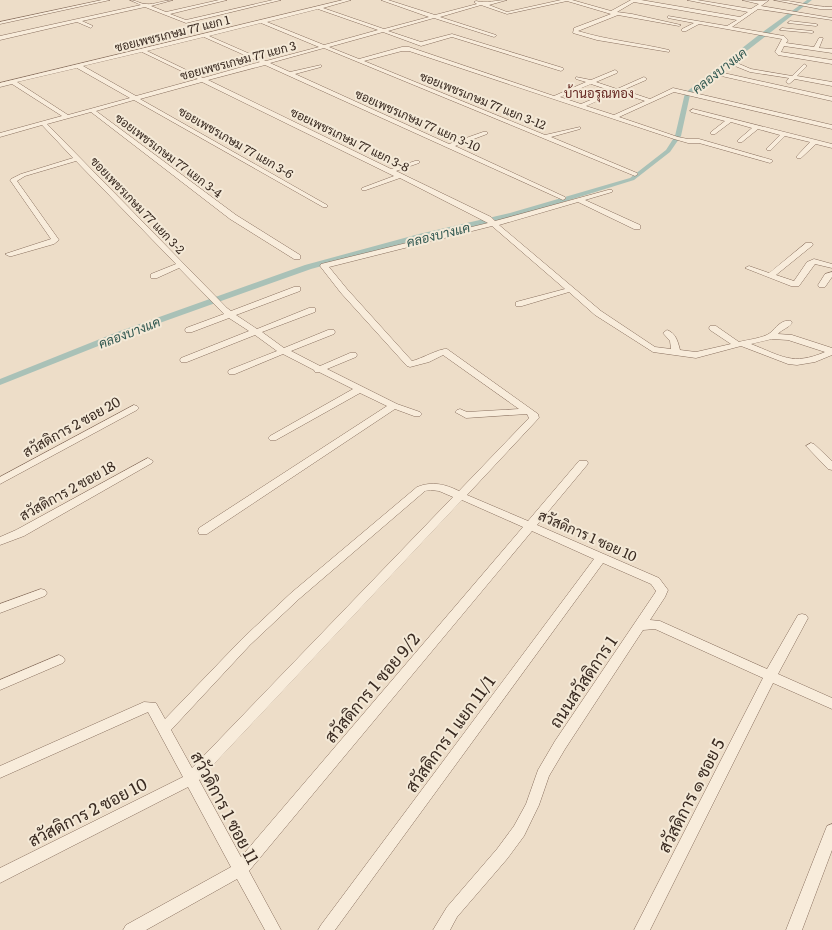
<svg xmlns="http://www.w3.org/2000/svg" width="832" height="930" font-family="Literata,Sarabun,serif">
  <rect width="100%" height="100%" fill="#edddc8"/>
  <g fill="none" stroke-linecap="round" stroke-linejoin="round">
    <path fill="#a9c1b7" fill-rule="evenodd" d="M 807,0 L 812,0 L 690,95 L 681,136 L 670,152 L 634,180 L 515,217 L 424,238 L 311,269 L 126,335 L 0,385 L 0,379 L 120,331 L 305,265 L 419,234 L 510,213 L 630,178 L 666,150 L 675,136 L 685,93 L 760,34 Z"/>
    <g stroke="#886f5e" stroke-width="1">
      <path id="minor" d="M 102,0 L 110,0 L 0,24 L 0,22 Z
        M 130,0 C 136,0 140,4 146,4 C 154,5 165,0 173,0 L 151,6 L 166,12 L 219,0 L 227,0 L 170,14 L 186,20 L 273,0 L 281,0 L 186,23 L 145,7 L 82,21 L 93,26 L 91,28 L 77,22 L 0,40 L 0,36 L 141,5 Z
        M 343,0 L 351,0 L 323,8 L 384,29 L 429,17 L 381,0 L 388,0 L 435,15 L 477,4 L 474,2 L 476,1 C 487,4 496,0 507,0 L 489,5 L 507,12 L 561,0 L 572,0 L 611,11 L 631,0 L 641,0 L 740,17 L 748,12 L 687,0 L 697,0 L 751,9 L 759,4 L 742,0 L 762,1 L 769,0 L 761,6 L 832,18 L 832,20 L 758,9 L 732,27 L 784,36 L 788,40 L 786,43 L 814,47 L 819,38 L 823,38 L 819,48 L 832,49 L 832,53 L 784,46 L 781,52 L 832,60 L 832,64 L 778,55 L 775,52 L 782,39 L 699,24 L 686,31 L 682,31 L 682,29 L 694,23 L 668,18 L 668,16 L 727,26 L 737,20 L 634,2 L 617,12 L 632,14 L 681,25 L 679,26 L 618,15 L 578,31 C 607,40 639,43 669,50 L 669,52 L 597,40 L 573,33 L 574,28 L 611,14 L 567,1 L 507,14 L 481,5 L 440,17 L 496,35 L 496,36 L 494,37 L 434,18 L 388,31 L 421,42 L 452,34 L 563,68 L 564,69 L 561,71 L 452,37 L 421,46 L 383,32 L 329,47 L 359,59 L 402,47 L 409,47 L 554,96 L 586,82 L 576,79 L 576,77 L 591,80 L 615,70 L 618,72 L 617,73 L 596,82 L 617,89 L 644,77 L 647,79 L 646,80 L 623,90 L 650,99 L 673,88 L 832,125 L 832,129 L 674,92 L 619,117 L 678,137 L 688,139 L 699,139 L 772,160 L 773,161 L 770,163 L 699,143 L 688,143 L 674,139 L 409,51 L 402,51 L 364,61 L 545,135 L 580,127 L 580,129 L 551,137 L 637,173 L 638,174 L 635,176 L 324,48 L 270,63 L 290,72 L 321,65 L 321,67 L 295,74 L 449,144 L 483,132 L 487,132 L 487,134 L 455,146 L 565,197 L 566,198 L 563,200 L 265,65 L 208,80 L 391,169 L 415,161 L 419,161 L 419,163 L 396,171 L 491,217 L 495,221 L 608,190 L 612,190 L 612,192 L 585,200 L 640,225 L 640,229 L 634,229 L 578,202 L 499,225 L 601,311 L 655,347 L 671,349 L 670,341 L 663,333 L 667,330 C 676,333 678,342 680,350 L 696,352 L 731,344 L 710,330 L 709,328 L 710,326 L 716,326 L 739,342 C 746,340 764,338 770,333 C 776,328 781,319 791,321 L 792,323 C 789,328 782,329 778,334 L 792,335 L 832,348 L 832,355 L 815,362 L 797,365 L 788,364 L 741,346 L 696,358 L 653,352 L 595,315 L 569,292 L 522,306 L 516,306 L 516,302 L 565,289 L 492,226 L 329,267 L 347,289 L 412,361 C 421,359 440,348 447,349 L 538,414 L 539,418 L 537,420 L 467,495 L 528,521 L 579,461 L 587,461 L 588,463 L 587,465 L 537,525 L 659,578 L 668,590 L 665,597 L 650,620 L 660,621 L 767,669 L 798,615 L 802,614 L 806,615 L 808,618 L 778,674 L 832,698 L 832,709 L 773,683 L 650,930 L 634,930 L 763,678 L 655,629 L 643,630 L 565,749 L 549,776 L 539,805 L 524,836 L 507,859 L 457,917 L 450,930 L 433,930 L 447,907 L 497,849 L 514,826 L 526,804 L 538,770 L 555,741 L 655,593 L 656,591 L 651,584 L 603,563 L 335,930 L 318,930 L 321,925 L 594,559 L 532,531 L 249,871 L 281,930 L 265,930 L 237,879 L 146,930 L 123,930 L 126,925 L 231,867 L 188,787 L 0,883 L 0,868 L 183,777 L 148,712 L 0,778 L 0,766 L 144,702 L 156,703 L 165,719 L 242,639 L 291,593 L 417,487 C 432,481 445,484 459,491 L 529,418 L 527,414 L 466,418 L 455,412 L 457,410 L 460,409 L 467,412 L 519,409 L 443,355 L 429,362 L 410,367 L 407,366 L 341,293 L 320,266 L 321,264 L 488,223 L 400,178 L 366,190 L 362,190 L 362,188 L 394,176 L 202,82 L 140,99 L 327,205 L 327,207 L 323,207 L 134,100 L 96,111 L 236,215 L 300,255 L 300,259 L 294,259 L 230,219 L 91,112 L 47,124 L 227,308 L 231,311 L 294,287 L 300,287 L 300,291 L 236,315 L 257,329 L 309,308 L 315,308 L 315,312 L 262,332 L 284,348 L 328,330 L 334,330 L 335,332 L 334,334 L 291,351 L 320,366 L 350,353 L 356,353 L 357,355 L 356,357 L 327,369 L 397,404 L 420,412 L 422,414 L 420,416 L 414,416 L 395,409 L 207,534 L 199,534 L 198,531 L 199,528 L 387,406 L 360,393 L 276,440 L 270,440 L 268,438 L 270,436 L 353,389 L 319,372 L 315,372 L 314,370 L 283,354 L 235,374 L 229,374 L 228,372 L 229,370 L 277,351 L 255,335 L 187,362 L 181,362 L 180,360 L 181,358 L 249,331 L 229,318 L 192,332 L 186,332 L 185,330 L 186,328 L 224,314 L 179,268 L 157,278 L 151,278 L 151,274 L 176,264 L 76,161 L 25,176 L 17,181 L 59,240 L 54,244 L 12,256 L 9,256 L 5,254 L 51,239 L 10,180 L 11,179 L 21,174 L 73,158 L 42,125 L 0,137 L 0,133 L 62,116 L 12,84 L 0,87 L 0,83 ZM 318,9 L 378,30 L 324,45 L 267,22 ZM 261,23 L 319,47 L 266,61 L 209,36 ZM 204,37 L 260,62 L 203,78 L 147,51 ZM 142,52 L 198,79 L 136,96 L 83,66 ZM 77,68 L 130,98 L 68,115 L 17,82 ZM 591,84 L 612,91 L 581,104 L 560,97 ZM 618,92 L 645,101 L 614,115 L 586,106 ZM 772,339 L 788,340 L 825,352 C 792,366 782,356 751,344 ZM 431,490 L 439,491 L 453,497 L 192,768 L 171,730 L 250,645 L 299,599 L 425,491 ZM 462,500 L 523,527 L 241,857 L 199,780 Z
        M 774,0 C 793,0 812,7 832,7 L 832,9 L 820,9 Z
        M 790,21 L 816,24 L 818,25 L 816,26 L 788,23 Z
        M 782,28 L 812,31 L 814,32 L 812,33 L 780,30 Z
        M 737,63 L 751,69 L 792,76 L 804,64 L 807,66 L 797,76 L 832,82 L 832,86 L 795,79 L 789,84 L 786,82 L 789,78 L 750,72 L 735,66 L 735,64 Z
        M 719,72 L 832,97 L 832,101 L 717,75 L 716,74 Z
        M 693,109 L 832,144 L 832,148 L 816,144 L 801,158 L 797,158 L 797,156 L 810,142 L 785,136 L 771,150 L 767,150 L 767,148 L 780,135 L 758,129 L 742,142 L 738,142 L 738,140 L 752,128 L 731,122 L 715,134 L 711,134 L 711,132 L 725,121 L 691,112 L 690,111 Z
        M 806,243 L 812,243 L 813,245 L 776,275 L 794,281 L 807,262 L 814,259 L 832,264 L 832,268 L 815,264 L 799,286 L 791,286 L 745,268 L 749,266 L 769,273 Z
        M 832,272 L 832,277 L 825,287 L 819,287 L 818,285 L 825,274 Z
        M 134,405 L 137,406 L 139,408 L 137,410 L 0,484 L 0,477 Z
        M 811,443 L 814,444 L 832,461 L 832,470 L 828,469 L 808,448 L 806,446 Z
        M 148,458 L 153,461 L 152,463 L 24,536 L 0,545 L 0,537 L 16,530 Z
        M 41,589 L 45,590 L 47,593 L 45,596 L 0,613 L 0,604 Z
        M 59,655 L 63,657 L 65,660 L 63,663 L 0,690 L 0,680 Z
        M 832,824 L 832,850 L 802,930 L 786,930 L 825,831 L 827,826 Z"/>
    </g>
    <use href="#minor" fill="#f8ecdb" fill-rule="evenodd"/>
  </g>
  <g text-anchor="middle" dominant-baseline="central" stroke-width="4" stroke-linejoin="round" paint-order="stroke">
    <g font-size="12" fill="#392a21" stroke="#f4e9d7">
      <text transform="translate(172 33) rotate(-14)">ซอยเพชรเกษม 77 แยก 1</text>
      <text transform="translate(238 60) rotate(-15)">ซอยเพชรเกษม 77 แยก 3</text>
      <text transform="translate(483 100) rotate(22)">ซอยเพชรเกษม 77 แยก 3-12</text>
      <text transform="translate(418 120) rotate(24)">ซอยเพชรเกษม 77 แยก 3-10</text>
      <text transform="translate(350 139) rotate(26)">ซอยเพชรเกษม 77 แยก 3-8</text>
      <text transform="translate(236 142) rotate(30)">ซอยเพชรเกษม 77 แยก 3-6</text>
      <text transform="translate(169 155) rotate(37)">ซอยเพชรเกษม 77 แยก 3-4</text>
      <text transform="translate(138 205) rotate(46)">ซอยเพชรเกษม 77 แยก 3-2</text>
    </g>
    <g font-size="13" font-style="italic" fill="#315851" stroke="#f4e9d7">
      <text transform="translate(719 70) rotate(-38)">คลองบางแค</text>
      <text transform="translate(438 234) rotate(-14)">คลองบางแค</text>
      <text transform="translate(129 332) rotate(-21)">คลองบางแค</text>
    </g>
    <g font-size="13" fill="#642822" stroke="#f4e9d7">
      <text x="599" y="92">บ้านอรุณทอง</text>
    </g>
    <g font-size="14" fill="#392a21" stroke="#f4e9d7">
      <text transform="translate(71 426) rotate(-29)">สวัสดิการ 2 ซอย 20</text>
      <text transform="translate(67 490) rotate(-29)">สวัสดิการ 2 ซอย 18</text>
      <text transform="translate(588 535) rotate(24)">สวัสดิการ 1 ซอย 10</text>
    </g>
    <g font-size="17" fill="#392a21" stroke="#f4e9d7">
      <text transform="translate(582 681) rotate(-56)">ถนนสวัสดิการ 1</text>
      <text transform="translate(371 687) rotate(-50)">สวัสดิการ 1 ซอย 9/2</text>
      <text transform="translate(449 733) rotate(-54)">สวัสดิการ 1 แยก 11/1</text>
      <text transform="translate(690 795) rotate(-63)">สวัสดิการ ๑ ซอย 5</text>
      <text transform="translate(226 807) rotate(62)">สวัวดิการ 1 ซอย 11</text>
      <text transform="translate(87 811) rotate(-27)">สวัสดิการ 2 ซอย 10</text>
    </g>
  </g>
</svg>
